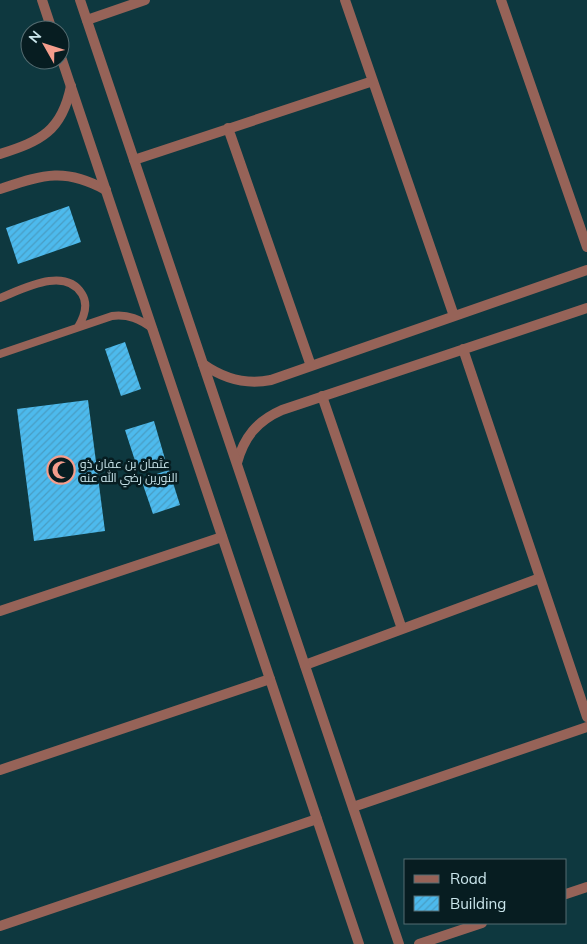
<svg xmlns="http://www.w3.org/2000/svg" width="587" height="944" font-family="Mulish,Cairo,sans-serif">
  <defs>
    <pattern id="building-hatch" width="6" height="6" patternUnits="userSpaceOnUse" patternTransform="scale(1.25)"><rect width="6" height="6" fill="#4dbaed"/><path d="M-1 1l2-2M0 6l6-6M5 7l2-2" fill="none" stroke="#499dc3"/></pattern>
  </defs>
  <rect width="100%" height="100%" fill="#0e383f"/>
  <path fill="url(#building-hatch)" d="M 69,206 L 81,242 L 18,264 L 6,228 Z
    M 125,342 L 141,389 L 121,396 L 105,349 Z
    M 88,400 L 105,531 L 34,541 L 17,409 Z
    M 154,421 L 165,459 L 137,467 L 125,430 Z
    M 169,470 L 180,505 L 153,514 L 141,479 Z"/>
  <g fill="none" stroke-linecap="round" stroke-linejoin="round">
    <path stroke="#966358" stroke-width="8" d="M 0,298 C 23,289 65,266 82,294 C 89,305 84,317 78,327
      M 0,354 L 112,316 C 128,314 140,319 153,329"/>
    <path stroke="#966358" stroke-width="10" d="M 345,0 L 454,316
      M 501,0 L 587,247
      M 87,20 L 145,0
      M 228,128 L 311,366
      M 0,154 C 41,141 62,131 71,86
      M 134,160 L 373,81
      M 0,189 C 43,175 64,167 106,190
      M 463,349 L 587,717
      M 203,364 C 224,379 246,385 271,380 L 587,270
      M 322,396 L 402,629
      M 237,463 C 244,437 257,421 282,410 L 587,308
      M 0,611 L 222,537
      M 305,665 L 540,578
      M 0,770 L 270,679
      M 353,807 L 587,727
      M 566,894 L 587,887
      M 0,926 L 317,819
      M 419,944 L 482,923"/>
    <path stroke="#966358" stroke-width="10" d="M 42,0 L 52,30
      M 80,0 L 399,944
      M 60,54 L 359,944"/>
  </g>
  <defs>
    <g id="mosque-ring" transform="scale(1.4375)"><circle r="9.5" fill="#071d21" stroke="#f49d8c" stroke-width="1.5"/><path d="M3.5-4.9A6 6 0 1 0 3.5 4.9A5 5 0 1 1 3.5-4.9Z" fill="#f49d8c"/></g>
  </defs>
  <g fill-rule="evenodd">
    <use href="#mosque-ring" x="61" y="470"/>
  </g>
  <g text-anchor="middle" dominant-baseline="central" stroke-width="5" stroke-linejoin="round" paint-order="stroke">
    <g font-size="12" fill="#cae5eb" stroke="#071d21" text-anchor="start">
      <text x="80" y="463">عثمان بن عفان ذو<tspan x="80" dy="14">النورين رضي الله عنه</tspan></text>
    </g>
  </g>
  <rect x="404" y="859" width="162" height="65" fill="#071d21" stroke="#556d72"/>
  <rect x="414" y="875" width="25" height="8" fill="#966358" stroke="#556d72"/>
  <text x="450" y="884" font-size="15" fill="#cae5eb">Road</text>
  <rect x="414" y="896" width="25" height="15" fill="url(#building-hatch)" stroke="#556d72"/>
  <text x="450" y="909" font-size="15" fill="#cae5eb">Building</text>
  <g transform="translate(45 45) rotate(309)"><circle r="24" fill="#071d21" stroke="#556d72"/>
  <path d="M0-4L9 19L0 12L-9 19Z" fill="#f49d8c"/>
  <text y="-8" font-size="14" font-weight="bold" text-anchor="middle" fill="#cae5eb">N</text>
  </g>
</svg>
